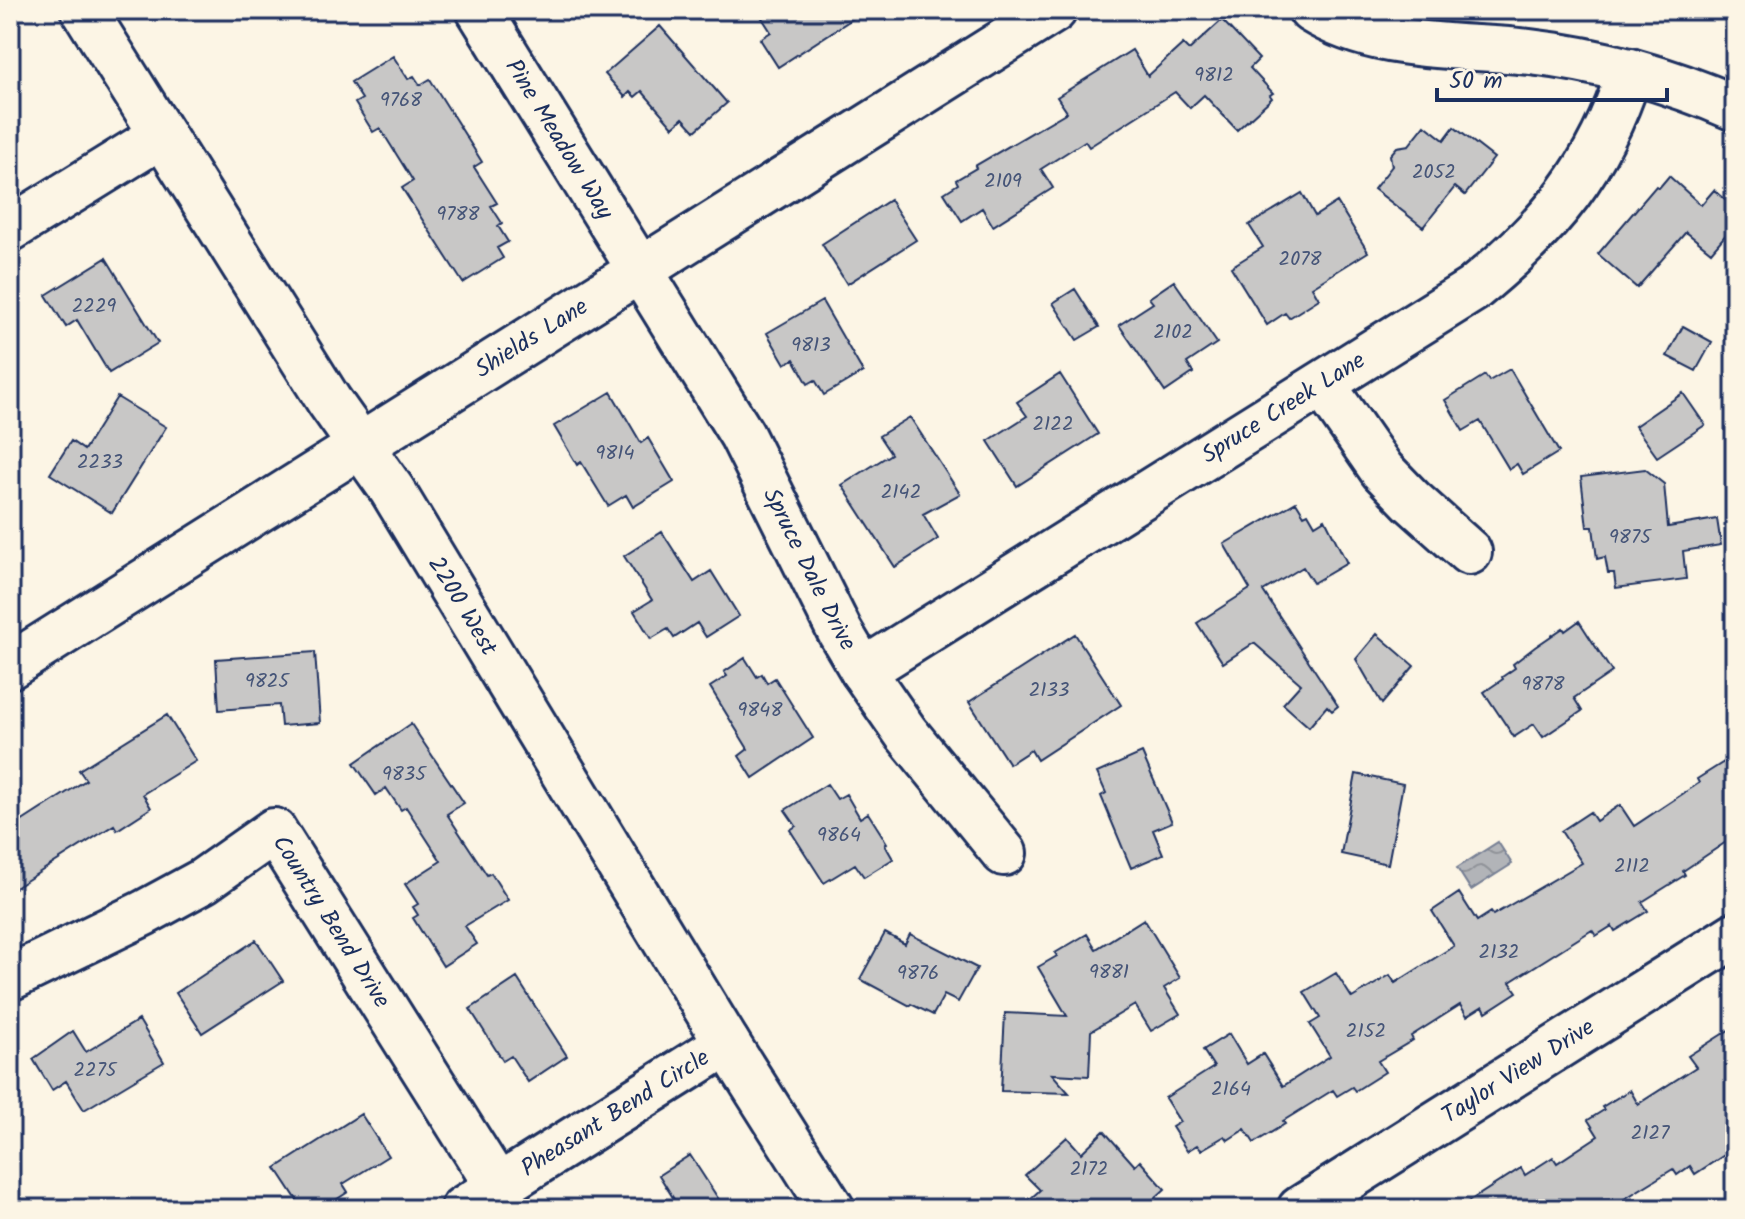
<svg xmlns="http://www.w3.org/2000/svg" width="1745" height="1219" font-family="Kalam,sans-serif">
  <defs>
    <pattern id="water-waves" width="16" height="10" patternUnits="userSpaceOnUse" patternTransform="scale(2)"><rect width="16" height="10" fill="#b2b4b8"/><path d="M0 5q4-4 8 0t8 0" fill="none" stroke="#909399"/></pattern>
  </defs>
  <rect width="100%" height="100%" fill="#fcf5e5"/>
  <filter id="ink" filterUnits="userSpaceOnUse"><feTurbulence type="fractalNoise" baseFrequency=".0125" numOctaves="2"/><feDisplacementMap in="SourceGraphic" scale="16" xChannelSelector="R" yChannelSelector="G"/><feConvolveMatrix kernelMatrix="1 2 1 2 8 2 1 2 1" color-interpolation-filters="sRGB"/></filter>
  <g filter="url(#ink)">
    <path fill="url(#water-waves)" stroke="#767f94" stroke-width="2" d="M 1498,842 L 1512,864 L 1471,890 L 1457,868 Z"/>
    <path fill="#c8c7c6" stroke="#1b2f5e" stroke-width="2" d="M 757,10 L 866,10 L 778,67 L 760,39 L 771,32 Z
      M 1222,20 L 1259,59 L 1250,68 L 1273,93 L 1270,95 L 1272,98 L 1237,130 L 1204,95 L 1190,108 L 1175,92 L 1089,147 L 1085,141 L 1041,169 L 1053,188 L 993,226 L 982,208 L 962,221 L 944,193 L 958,184 L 956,180 L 976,168 L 975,166 L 1067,112 L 1057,97 L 1132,50 L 1148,76 L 1183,44 L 1189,50 Z
      M 660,26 L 727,103 L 695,131 L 683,118 L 673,127 L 642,91 L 635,97 L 630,92 L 625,97 L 605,74 Z
      M 393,56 L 408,79 L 414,76 L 420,85 L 430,79 L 482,162 L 474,167 L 497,203 L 491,206 L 502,223 L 498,226 L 508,242 L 497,248 L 503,258 L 463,283 L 402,188 L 413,181 L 380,128 L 373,132 L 355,103 L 362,99 L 351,82 Z
      M 1425,125 L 1444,140 L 1454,127 L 1494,158 L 1465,195 L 1455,187 L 1423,227 L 1374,189 L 1392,166 L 1390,155 L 1397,147 L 1409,145 Z
      M 1669,176 L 1701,205 L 1714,190 L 1735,207 L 1735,224 L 1711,252 L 1686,232 L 1637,288 L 1598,254 L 1656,186 L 1659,188 Z
      M 1302,193 L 1315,216 L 1337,202 L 1368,252 L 1312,287 L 1319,299 L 1289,318 L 1285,313 L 1267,325 L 1231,267 L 1263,247 L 1249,225 Z
      M 890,200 L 916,240 L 847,284 L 822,244 Z
      M 106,258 L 158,343 L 109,373 L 77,320 L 66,327 L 46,295 Z
      M 1174,281 L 1217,343 L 1187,363 L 1193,373 L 1165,392 L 1119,325 L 1153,303 L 1149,298 Z
      M 1075,289 L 1099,327 L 1077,340 L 1053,303 Z
      M 822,301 L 863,372 L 824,395 L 815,380 L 808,384 L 794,359 L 785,364 L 767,333 Z
      M 1683,326 L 1712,342 L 1696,371 L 1667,356 Z
      M 1510,369 L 1559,452 L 1523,474 L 1517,464 L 1509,469 L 1480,421 L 1463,431 L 1445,400 L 1485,375 L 1489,381 Z
      M 1060,374 L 1098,434 L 1017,486 L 988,441 L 1027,416 L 1017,402 Z
      M 611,392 L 641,443 L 648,438 L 674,482 L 633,507 L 626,495 L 608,506 L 581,462 L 577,465 L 554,426 Z
      M 1683,393 L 1705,425 L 1657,457 L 1635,426 Z
      M 117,397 L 166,427 L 112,513 L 50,474 L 71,441 L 84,450 Z
      M 910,417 L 960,494 L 923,514 L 938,539 L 895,567 L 842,485 L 891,454 L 879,436 Z
      M 1645,469 L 1664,484 L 1668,527 L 1717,519 L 1721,545 L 1683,551 L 1686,579 L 1616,588 L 1614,573 L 1608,573 L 1605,557 L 1597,559 L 1593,527 L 1587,527 L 1581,477 Z
      M 1296,502 L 1304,515 L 1308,513 L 1315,525 L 1325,519 L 1347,563 L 1313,583 L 1303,567 L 1263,591 L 1338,706 L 1332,711 L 1327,706 L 1309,727 L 1283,704 L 1301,684 L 1254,643 L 1223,663 L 1197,623 L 1250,589 L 1224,544 Z
      M 662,532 L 694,582 L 711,571 L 739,616 L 706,637 L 697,623 L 674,638 L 668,629 L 651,639 L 634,611 L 652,600 L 624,556 Z
      M 1579,621 L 1612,672 L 1574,698 L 1582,711 L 1543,737 L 1534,724 L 1514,737 L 1484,692 L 1503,679 L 1502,677 L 1515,668 L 1513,664 L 1535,647 L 1563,628 L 1565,631 Z
      M 1075,634 L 1121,705 L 1037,760 L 1031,750 L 1009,764 L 969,702 Z
      M 1377,634 L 1414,666 L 1382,704 L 1356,659 Z
      M 315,652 L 320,723 L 281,726 L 279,705 L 219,710 L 216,659 Z
      M 745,658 L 757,677 L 762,674 L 767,683 L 775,678 L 813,738 L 753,778 L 739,756 L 748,749 L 710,687 L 727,676 L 724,672 Z
      M 167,715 L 196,761 L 143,794 L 151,808 L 117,830 L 114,825 L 10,891 L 10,829 L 86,780 L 79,770 Z
      M 411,724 L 464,803 L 447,814 L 487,875 L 491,873 L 508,900 L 465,926 L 477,944 L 443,966 L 413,918 L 418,915 L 413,907 L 418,904 L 405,884 L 441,861 L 406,807 L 401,810 L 386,788 L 376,795 L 354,763 Z
      M 1142,753 L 1172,822 L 1153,830 L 1163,854 L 1131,868 L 1101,796 L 1106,793 L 1097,773 Z
      M 1735,755 L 1735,836 L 1683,871 L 1685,875 L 1642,902 L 1648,911 L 1615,931 L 1612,926 L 1596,936 L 1592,930 L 1510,982 L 1517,992 L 1486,1012 L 1483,1006 L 1467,1016 L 1460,1005 L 1411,1036 L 1413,1040 L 1378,1061 L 1385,1072 L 1355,1091 L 1352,1087 L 1337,1096 L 1333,1090 L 1283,1121 L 1285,1124 L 1254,1143 L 1245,1129 L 1228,1140 L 1225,1136 L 1201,1150 L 1197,1145 L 1187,1151 L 1172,1127 L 1180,1122 L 1165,1098 L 1214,1067 L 1203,1050 L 1229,1034 L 1247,1064 L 1263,1054 L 1283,1086 L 1330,1056 L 1310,1024 L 1320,1018 L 1304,992 L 1336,973 L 1352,998 L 1390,975 L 1395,983 L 1454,946 L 1432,911 L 1459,893 L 1477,921 L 1491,912 L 1493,915 L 1582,863 L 1561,831 L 1590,812 L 1596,821 L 1620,805 L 1634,826 L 1699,783 L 1697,779 Z
      M 1356,774 L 1403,784 L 1388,864 L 1341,854 Z
      M 827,784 L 837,799 L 846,794 L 860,818 L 868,813 L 887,843 L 885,845 L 893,859 L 864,877 L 855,864 L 824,883 L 790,830 L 796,826 L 785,810 Z
      M 1144,919 L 1180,978 L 1164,988 L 1180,1014 L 1151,1031 L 1135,1005 L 1091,1031 L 1089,1076 L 1052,1074 L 1069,1093 L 1001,1091 L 1005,1013 L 1067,1016 L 1038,967 L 1057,956 L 1055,953 L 1087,934 L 1096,949 Z
      M 885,933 L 905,944 L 910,934 L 977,968 L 958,1002 L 944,995 L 933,1015 L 911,1004 L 910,1006 L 860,979 Z
      M 256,940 L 283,981 L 202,1033 L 176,993 Z
      M 517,978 L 567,1056 L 528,1082 L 511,1056 L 503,1061 L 470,1009 Z
      M 139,1020 L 164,1062 L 84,1110 L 66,1081 L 52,1090 L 33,1059 L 73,1031 L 86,1052 Z
      M 1735,1026 L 1735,1148 L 1695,1174 L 1690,1166 L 1677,1175 L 1673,1169 L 1608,1209 L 1457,1209 L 1521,1168 L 1525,1175 L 1553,1157 L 1557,1163 L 1598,1136 L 1588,1120 L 1604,1110 L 1602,1107 L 1630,1090 L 1638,1104 L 1696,1067 L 1688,1056 Z
      M 361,1114 L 388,1156 L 343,1184 L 348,1192 L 322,1209 L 303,1209 L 276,1168 Z
      M 1104,1131 L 1135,1166 L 1140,1161 L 1165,1189 L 1143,1209 L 1019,1209 L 1040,1190 L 1025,1175 L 1067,1137 L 1081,1153 Z
      M 690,1155 L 725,1209 L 680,1209 L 659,1175 Z"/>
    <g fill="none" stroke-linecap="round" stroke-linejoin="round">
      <g stroke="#1b2f5e" stroke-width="50">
        <g id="minor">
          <path id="s1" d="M 84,10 L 329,401 L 392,490 L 727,1043 L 832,1209"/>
          <path id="s2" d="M 479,10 L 742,435 L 840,632 L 863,671 L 906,733 L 1004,853"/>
          <path d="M 1311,10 C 1377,51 1457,44 1530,52 C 1600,60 1671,80 1735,108"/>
          <path d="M 10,229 L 162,135"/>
          <path d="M 1323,385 L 1382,470 L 1412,501 L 1469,552"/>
          <path id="s3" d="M 863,671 L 1472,290 C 1551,226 1598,169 1630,71"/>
          <path id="s4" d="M 10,978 L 144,913 L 203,881 L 274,831 L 498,1187"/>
          <path id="s5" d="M 463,1209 L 727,1043"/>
          <path id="s6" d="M 1300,1209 L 1735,935"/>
        </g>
      </g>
      <g stroke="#1b2f5e" stroke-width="50">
        <g id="major">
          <path id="s7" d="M 10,666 L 1054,10"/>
        </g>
      </g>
      <use href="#minor" stroke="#fcf5e5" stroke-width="44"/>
      <use href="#major" stroke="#fcf5e5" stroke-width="44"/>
    </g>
  </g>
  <g text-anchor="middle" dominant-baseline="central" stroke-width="8" stroke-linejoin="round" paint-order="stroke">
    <g font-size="20" fill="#465578">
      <text x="1214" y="76">9812</text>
      <text x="401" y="101">9768</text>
      <text x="1434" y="173">2052</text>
      <text x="1003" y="182">2109</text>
      <text x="458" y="215">9788</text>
      <text x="1300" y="260">2078</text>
      <text x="94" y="307">2229</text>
      <text x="1173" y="333">2102</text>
      <text x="811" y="346">9813</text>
      <text x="1053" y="425">2122</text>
      <text x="615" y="454">9814</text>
      <text x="100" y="463">2233</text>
      <text x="901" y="493">2142</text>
      <text x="1630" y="538">9875</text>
      <text x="267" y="682">9825</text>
      <text x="1543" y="685">9878</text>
      <text x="1049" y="691">2133</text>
      <text x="760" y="711">9848</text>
      <text x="404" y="775">9835</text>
      <text x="839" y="836">9864</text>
      <text x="1632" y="867">2112</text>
      <text x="1499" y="953">2132</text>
      <text x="1109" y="973">9881</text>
      <text x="918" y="974">9876</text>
      <text x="1366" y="1032">2152</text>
      <text x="95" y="1071">2275</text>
      <text x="1231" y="1090">2164</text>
      <text x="1650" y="1134">2127</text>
      <text x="1089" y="1170">2172</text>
    </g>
    <g font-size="24" fill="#1b2f5e" stroke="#fcf5e5">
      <text stroke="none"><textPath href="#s2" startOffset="152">Pine Meadow Way</textPath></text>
      <text stroke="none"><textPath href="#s7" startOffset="616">Shields Lane</textPath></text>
      <text stroke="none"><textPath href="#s3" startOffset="496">Spruce Creek Lane</textPath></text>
      <text stroke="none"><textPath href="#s2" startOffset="650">Spruce Dale Drive</textPath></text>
      <text stroke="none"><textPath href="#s1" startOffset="706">2200 West</textPath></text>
      <text stroke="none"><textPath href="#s4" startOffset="410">Country Bend Drive</textPath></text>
      <text stroke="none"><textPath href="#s6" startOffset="258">Taylor View Drive</textPath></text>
      <text stroke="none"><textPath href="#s5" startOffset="180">Pheasant Bend Circle</textPath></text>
    </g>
  </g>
  <rect width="1745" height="1219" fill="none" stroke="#fcf5e5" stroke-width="40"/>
  <rect x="20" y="20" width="1705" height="1179" fill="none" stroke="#1b2f5e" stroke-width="3" filter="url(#ink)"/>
  <path d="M1437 88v12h230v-12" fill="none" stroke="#1b2f5e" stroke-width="4"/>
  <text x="1449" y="88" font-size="24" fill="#1b2f5e" stroke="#fcf5e5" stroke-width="6" paint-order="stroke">50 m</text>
</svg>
